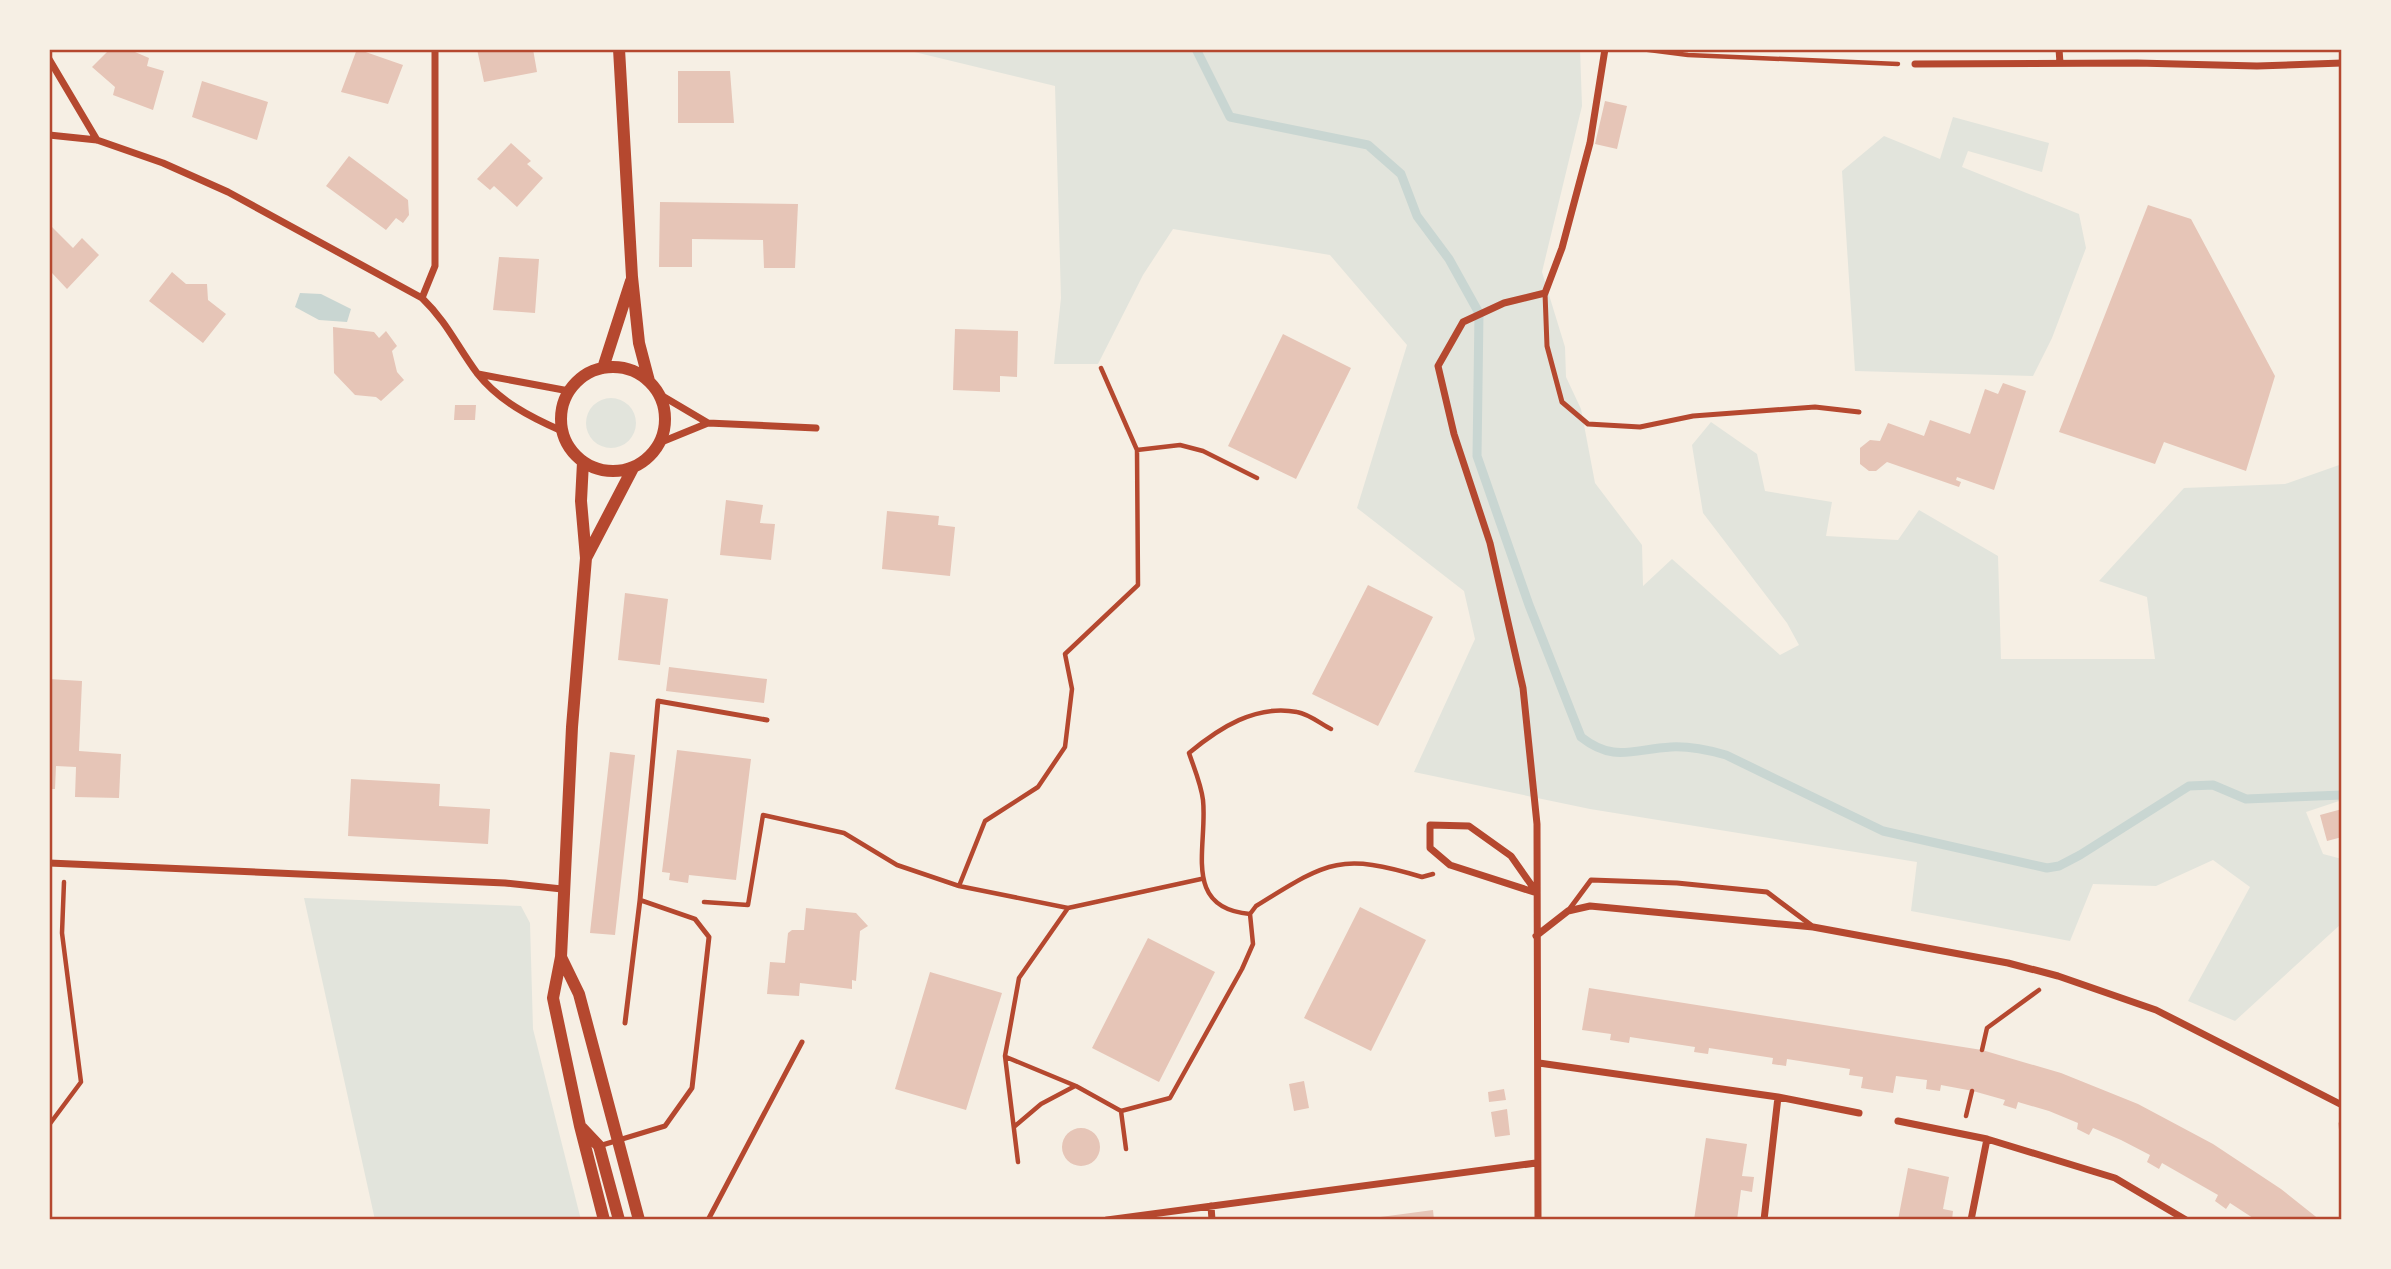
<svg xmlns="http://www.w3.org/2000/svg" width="2391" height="1269" font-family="'PT Serif',serif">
  <rect width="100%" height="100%" fill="#f6efe4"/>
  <path fill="#e2e4dc" d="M 902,49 L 1580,49 L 1582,106 L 1542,272 L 1565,347 L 1566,377 L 1581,409 L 1595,483 L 1642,545 L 1643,586 L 1672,559 L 1780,655 L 1799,645 L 1787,623 L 1703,513 L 1692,445 L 1711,422 L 1757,454 L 1765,491 L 1832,502 L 1826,536 L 1898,540 L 1919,510 L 1998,556 L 2001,659 L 2155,659 L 2147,597 L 2099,581 L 2184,488 L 2285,484 L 2342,464 L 2342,800 L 2306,812 L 2323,854 L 2342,859 L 2341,924 L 2235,1021 L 2188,1001 L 2250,887 L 2213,860 L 2156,886 L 2093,884 L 2070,941 L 1911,911 L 1917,862 L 1590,809 L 1414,772 L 1475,639 L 1464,591 L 1357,508 L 1407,345 L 1330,255 L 1173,229 L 1143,275 L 1098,364 L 1054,364 L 1061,298 L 1055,86 Z
    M 1953,117 L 2049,143 L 2042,172 L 1968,151 L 1962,167 L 2079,214 L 2086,248 L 2052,338 L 2033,376 L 1855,371 L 1842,171 L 1884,136 L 1940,159 Z
    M586 423a25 25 0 1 1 50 0a25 25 0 1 1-50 0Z
    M 304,898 L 521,906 L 530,923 L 533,1029 L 581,1220 L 375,1220 Z"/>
  <path fill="#c9d6d2" d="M 300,293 L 321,294 L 351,309 L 347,322 L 319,320 L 295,307 Z"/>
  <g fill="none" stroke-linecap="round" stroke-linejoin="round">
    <path stroke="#c9d6d2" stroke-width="9" d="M 1196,49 L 1230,117 L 1368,145 L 1401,174 L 1417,216 L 1449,259 L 1479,313 L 1477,456 L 1529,605 L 1581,737 C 1614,763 1633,749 1671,747 C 1690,746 1708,750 1726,755 L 1883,831 L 2047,868 L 2059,866 L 2080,855 L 2189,786 L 2213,785 L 2246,799 L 2342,795"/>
  </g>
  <path fill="#e6c5b7" d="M 110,49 L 128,49 L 149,58 L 147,66 L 164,71 L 153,110 L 113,95 L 115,87 L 92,67 Z
    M 357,49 L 403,65 L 388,104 L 341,92 Z
    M 477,49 L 533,49 L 537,72 L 484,82 Z
    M 678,71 L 730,71 L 734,123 L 678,123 Z
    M 202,81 L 268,102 L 257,140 L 192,117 Z
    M 1605,101 L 1627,106 L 1617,149 L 1595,144 Z
    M 511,143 L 531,161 L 527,164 L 543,178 L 517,207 L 494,186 L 490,190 L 477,179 Z
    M 349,156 L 408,200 L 409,215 L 403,223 L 396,218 L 386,230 L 326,186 Z
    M 660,202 L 798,204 L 795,268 L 764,268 L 763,240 L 692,239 L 692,267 L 659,267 Z
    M 2148,205 L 2191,219 L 2275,376 L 2246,471 L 2164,442 L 2155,464 L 2059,432 Z
    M 49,224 L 73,248 L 82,238 L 99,255 L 67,289 L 52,273 L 49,276 Z
    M 499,257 L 539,259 L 535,313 L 493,310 Z
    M 172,272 L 186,284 L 207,284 L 208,300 L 226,314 L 203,343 L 149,301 Z
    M 333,327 L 374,332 L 379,338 L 386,331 L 397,346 L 392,351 L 397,372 L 404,380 L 381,401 L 376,397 L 355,395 L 334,373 Z
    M 955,329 L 1018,331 L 1017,377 L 1000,376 L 1000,392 L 953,390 Z
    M 1283,334 L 1351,368 L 1296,479 L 1228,446 Z
    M 2003,383 L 2026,391 L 1994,490 L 1957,477 L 1956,480 L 1961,482 L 1959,487 L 1887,462 L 1876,471 L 1869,471 L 1860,464 L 1860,448 L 1870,440 L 1880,441 L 1888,423 L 1924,436 L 1930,420 L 1970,434 L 1985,389 L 1998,394 Z
    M 455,405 L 476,405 L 475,420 L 454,420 Z
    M 726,500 L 763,505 L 760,523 L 775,524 L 771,560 L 720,555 Z
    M 887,511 L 939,516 L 938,525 L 955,527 L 950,576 L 882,569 Z
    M 1368,585 L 1433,617 L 1378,726 L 1312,694 Z
    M 625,593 L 668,599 L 660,665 L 618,660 Z
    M 669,667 L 767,679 L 764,703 L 666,691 Z
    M 49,679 L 82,681 L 79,751 L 121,754 L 119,798 L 75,797 L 76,767 L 56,766 L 55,789 L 49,789 Z
    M 677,750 L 751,759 L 736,880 L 689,875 L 688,883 L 669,880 L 670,873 L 662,872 Z
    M 610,752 L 635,755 L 615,935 L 590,933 Z
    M 351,779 L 440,784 L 439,806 L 490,809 L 488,844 L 348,836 Z
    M 2342,809 L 2342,837 L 2327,841 L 2320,815 Z
    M 1360,907 L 1426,940 L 1371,1051 L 1304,1018 Z
    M 806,908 L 856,913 L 868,926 L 860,931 L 856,981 L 852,980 L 852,989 L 800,983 L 799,996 L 767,994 L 770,962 L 785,963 L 788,933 L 792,930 L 804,930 Z
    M 1148,938 L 1215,972 L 1159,1082 L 1092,1048 Z
    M 930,972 L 1002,993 L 966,1110 L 895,1089 Z
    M 1589,988 L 1982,1050 L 2061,1073 L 2138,1104 L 2213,1144 L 2281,1189 L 2320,1220 L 2256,1220 L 2230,1203 L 2226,1209 L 2215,1201 L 2218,1195 L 2162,1163 L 2159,1169 L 2147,1162 L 2150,1155 L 2121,1140 L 2093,1128 L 2089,1135 L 2077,1129 L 2078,1123 L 2049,1111 L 2018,1102 L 2016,1109 L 2003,1105 L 2005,1100 L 1973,1091 L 1941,1085 L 1940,1091 L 1926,1089 L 1927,1080 L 1896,1076 L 1893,1093 L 1861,1088 L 1863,1077 L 1849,1075 L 1850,1069 L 1787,1059 L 1786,1066 L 1772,1064 L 1773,1058 L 1709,1048 L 1708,1054 L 1694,1052 L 1695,1047 L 1630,1037 L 1629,1043 L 1610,1040 L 1611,1034 L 1582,1030 Z
    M 1304,1081 L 1309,1108 L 1294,1111 L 1289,1084 Z
    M 1504,1089 L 1506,1100 L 1489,1102 L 1488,1092 Z
    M 1507,1109 L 1510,1135 L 1495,1137 L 1491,1112 Z
    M1062 1147a19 19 0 1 1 38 0a19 19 0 1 1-38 0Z
    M 1706,1138 L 1747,1144 L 1742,1176 L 1754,1177 L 1752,1192 L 1741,1190 L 1737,1220 L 1694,1220 Z
    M 1908,1168 L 1949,1177 L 1943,1209 L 1953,1211 L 1952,1220 L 1898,1220 Z
    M 1433,1210 L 1434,1220 L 1373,1220 L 1373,1218 Z"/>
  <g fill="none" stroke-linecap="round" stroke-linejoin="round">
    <path stroke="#b5482f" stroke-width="4.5" d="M 1641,49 L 1688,55 L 1898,64
      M 1101,368 L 1137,450 L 1180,445 L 1203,451 L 1257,478
      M 959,886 L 985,821 L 1038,787 L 1065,747 L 1072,689 L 1065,654 L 1138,585 L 1137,450
      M 704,902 L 748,905 L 763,815 L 844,833 L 897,865 L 959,886 L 1068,908
      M 1250,914 C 1181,908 1208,846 1203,800 C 1201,784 1194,768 1189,753 C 1219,728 1256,704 1297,712 C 1309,714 1321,724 1331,729
      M 1982,1050 L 1987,1028 L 2039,990
      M 1006,1057 L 1076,1086 L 1121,1111 L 1126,1149
      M 1121,1111 L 1170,1098 L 1242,969 L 1253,944 L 1250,914 L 1256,906 C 1327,862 1339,852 1422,877 L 1433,874
      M 1966,1116 L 1972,1091
      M 2341,1123 L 2342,1150
      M 49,1125 L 81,1082 L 62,933 L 64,882
      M 1015,1126 L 1041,1104 L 1075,1086
      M 1018,1162 L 1005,1056 L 1019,978 L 1068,908 L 1201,879"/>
    <path stroke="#b5482f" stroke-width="5" d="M 1545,293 L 1547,346 L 1562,402 L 1588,424 L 1640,427 L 1693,416 L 1815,407 L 1859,412
      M 1568,911 L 1591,880 L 1677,883 L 1767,892 L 1811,925
      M 625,1023 L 640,900 L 658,701 L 767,720
      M 599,1146 L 665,1126 L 692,1088 L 709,937 L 695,919 L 640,900
      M 708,1220 L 802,1042"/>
    <path stroke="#b5482f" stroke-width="7" d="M 2059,49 L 2060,63
      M 49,59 L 97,140
      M 1915,64 L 2137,63 L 2257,66 L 2342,63
      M 49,135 L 97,140 L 163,163 L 228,192 L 422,298 C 447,322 457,346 477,373 C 499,401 530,417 562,431
      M 422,298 L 435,266 L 435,49
      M 478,374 L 569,391
      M 659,394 L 708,423
      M 659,443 L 708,423 L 816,428
      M 1430,825 L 1469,826 L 1511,856 L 1537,893 L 1450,865 L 1430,848 Z
      M 49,863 L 505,883 L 562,889
      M 1536,936 L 1568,911 L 1590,906 L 1813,927 L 2008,963 L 2058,976 L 2156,1010 L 2342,1105
      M 1539,1063 L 1778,1097 L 1764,1220
      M 1778,1097 L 1859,1113
      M 1898,1121 L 1987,1139 L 2115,1178 L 2186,1220
      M 1211,1206 L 1212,1220
      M 1107,1220 L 1536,1163
      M 1538,1220 L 1537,824 L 1523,688 L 1490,543 L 1454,434 L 1438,366 L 1463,322 L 1504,303 L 1545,293 L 1562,248 L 1590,143 L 1605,49
      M 1971,1220 L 1987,1139"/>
    <path stroke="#b5482f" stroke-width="12" d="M 619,49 L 632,277 L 639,343 L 649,381
      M561 419a52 52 0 1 1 104 0a52 52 0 1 1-104 0Z
      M 603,368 L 631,281
      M 583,462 L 581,501 L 586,558 L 572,727 L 561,957 L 553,998 L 580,1126 L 604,1220
      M 586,558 L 633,468
      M 561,957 L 579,994 L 639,1220
      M 582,1128 L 599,1146 L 619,1220"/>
  </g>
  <rect width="2391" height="1269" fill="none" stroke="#f6efe4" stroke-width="102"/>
  <rect x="51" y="51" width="2289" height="1167" fill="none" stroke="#b5482f" stroke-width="2.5"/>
</svg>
